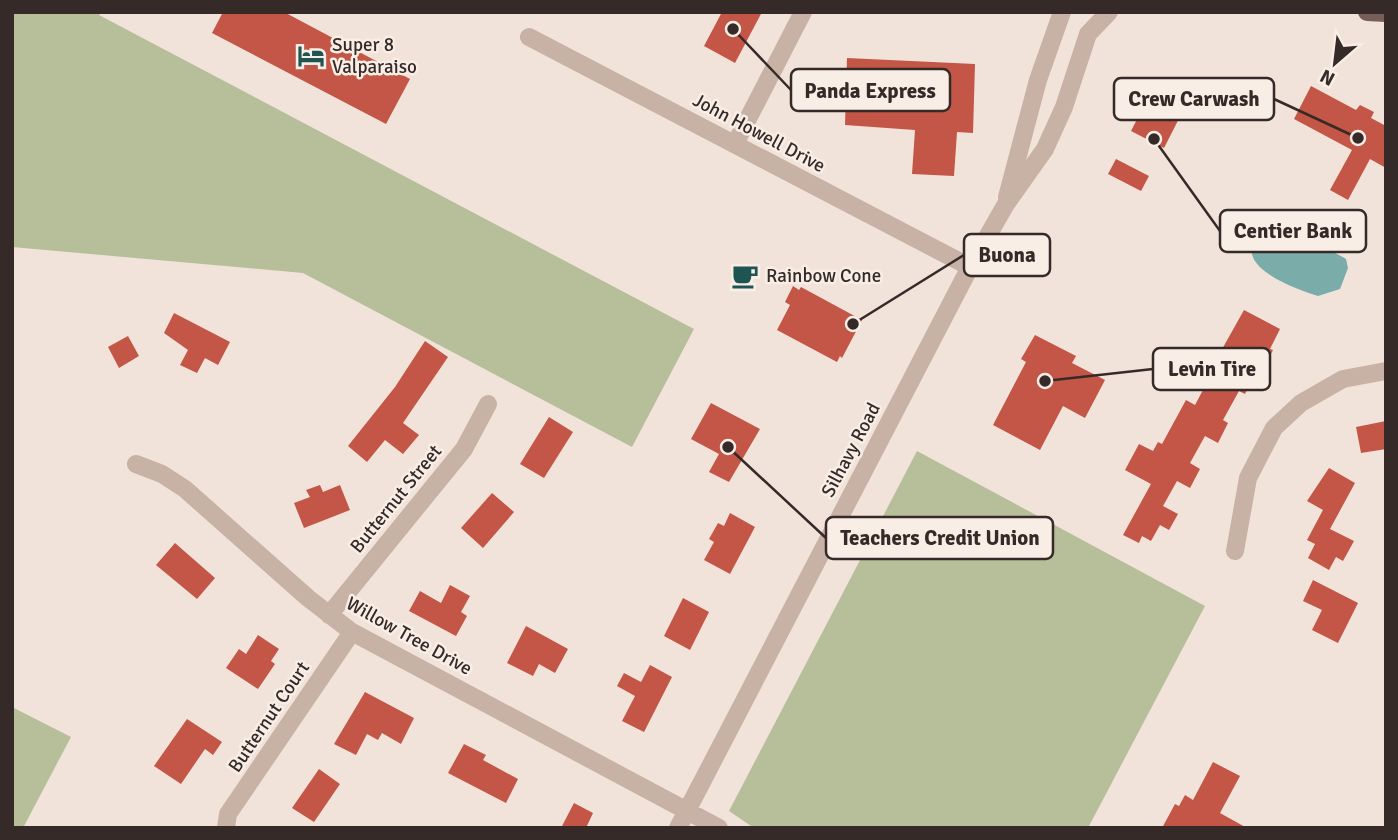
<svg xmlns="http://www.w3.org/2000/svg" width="1398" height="840" font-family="Signika,sans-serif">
  <rect width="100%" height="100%" fill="#f1e3da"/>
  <path fill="#b7bf9a" d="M 12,12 L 101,12 L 99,15 L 694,329 L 632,447 L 303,273 L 12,247 Z
    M 917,451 L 1205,606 L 1088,828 L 754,828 L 729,811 Z
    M 12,707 L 71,737 L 23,828 L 12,828 Z"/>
  <path fill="#7aada9" d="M 1268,227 C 1278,228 1336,252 1346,259 L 1348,268 L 1340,289 L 1318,296 C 1293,288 1219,262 1268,227 Z"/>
  <path fill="#c35646" d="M 223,12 L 284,12 L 410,79 L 386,124 L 212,33 Z
    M 722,12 L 762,12 L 735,63 L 704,46 Z
    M 847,58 L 975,64 L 973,133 L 957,132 L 954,176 L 912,174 L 915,130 L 845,125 Z
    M 1155,84 L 1188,101 L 1164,148 L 1131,131 Z
    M 1311,86 L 1356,110 L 1360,105 L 1374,112 L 1371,118 L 1386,126 L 1386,168 L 1370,159 L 1348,200 L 1330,190 L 1352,150 L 1294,119 Z
    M 1116,159 L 1149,176 L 1141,191 L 1108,174 Z
    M 793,286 L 799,290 L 801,287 L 862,320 L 842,358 L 840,356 L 837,362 L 777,330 L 790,305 L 785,302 Z
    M 1244,310 L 1280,329 L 1270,349 L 1273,350 L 1263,370 L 1258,368 L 1245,394 L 1239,391 L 1223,420 L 1228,423 L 1218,443 L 1205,436 L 1190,463 L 1200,469 L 1190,488 L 1177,481 L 1163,506 L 1178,514 L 1169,530 L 1160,525 L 1151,541 L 1142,536 L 1139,543 L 1123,535 L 1151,484 L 1125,470 L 1139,444 L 1153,451 L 1158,442 L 1162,444 L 1186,400 L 1195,405 L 1210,377 L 1207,376 Z
    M 174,313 L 230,342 L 218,365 L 205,358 L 197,373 L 180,365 L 188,350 L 164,333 Z
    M 1035,335 L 1076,356 L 1072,363 L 1105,380 L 1085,418 L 1063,406 L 1040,450 L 993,425 L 1026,362 L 1021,359 Z
    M 128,336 L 139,356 L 119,368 L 108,347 Z
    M 425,341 L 448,357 L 403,423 L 419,435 L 403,454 L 385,440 L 367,462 L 348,446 L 395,387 Z
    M 711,403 L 760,429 L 729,482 L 709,472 L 719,454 L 691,439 Z
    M 549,417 L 573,432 L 544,478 L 520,464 Z
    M 1386,421 L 1386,449 L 1361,453 L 1356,427 Z
    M 1329,468 L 1355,483 L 1330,529 L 1354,541 L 1343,561 L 1336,557 L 1329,570 L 1308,558 L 1315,544 L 1307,540 L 1323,510 L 1307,501 Z
    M 320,485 L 323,492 L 340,485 L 350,510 L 304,528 L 294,503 L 310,497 L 306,490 Z
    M 492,493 L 514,512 L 483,548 L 461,528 Z
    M 730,513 L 755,527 L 730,574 L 704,560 L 714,542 L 709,539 L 718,523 L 724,526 Z
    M 175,543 L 215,578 L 197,599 L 156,565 Z
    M 1313,580 L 1358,603 L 1338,643 L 1312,630 L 1322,610 L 1303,601 Z
    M 450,585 L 470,596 L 461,612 L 467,616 L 456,636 L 409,611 L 420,591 L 441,603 Z
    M 683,598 L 709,612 L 690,650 L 664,636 Z
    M 526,626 L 568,649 L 555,673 L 539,664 L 533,676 L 507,663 Z
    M 258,635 L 279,649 L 271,661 L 275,664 L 258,689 L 226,668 L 239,649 L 246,654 Z
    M 650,665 L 672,677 L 644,732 L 622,721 L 635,696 L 617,686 L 624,673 L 641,682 Z
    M 365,692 L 414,718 L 401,744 L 382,733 L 378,740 L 367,734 L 356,755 L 334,744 Z
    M 187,719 L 222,742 L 213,755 L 205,749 L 181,784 L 154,766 Z
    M 464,744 L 486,755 L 483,760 L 518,779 L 506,803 L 448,773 Z
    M 1213,762 L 1240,776 L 1220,813 L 1247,828 L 1162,828 L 1175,804 L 1179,806 L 1185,795 L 1193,800 Z
    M 319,769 L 340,784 L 314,822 L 292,808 Z
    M 574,803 L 593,813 L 586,828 L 561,828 Z"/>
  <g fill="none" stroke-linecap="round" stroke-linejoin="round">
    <path stroke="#c8b2a6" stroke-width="18" d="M 529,37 L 970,267
      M 735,144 L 803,12
      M 1007,197 L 1038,80 L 1062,12
      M 136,464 L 162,474 L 185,489 L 308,598 L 352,632 L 719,828
      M 1235,551 L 1248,478 L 1274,428 L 1301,403 L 1343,379 L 1386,371
      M 329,615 L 464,449 L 488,404
      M 226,828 L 228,814 L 352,632
      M 678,828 L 970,267 L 1006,204 L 1045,149 L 1064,107 L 1088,34 L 1109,12"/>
    <path stroke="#765f58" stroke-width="18" d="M 1367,12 L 1386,13"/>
  </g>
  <defs>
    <g id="hotel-bare" transform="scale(2.1)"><path d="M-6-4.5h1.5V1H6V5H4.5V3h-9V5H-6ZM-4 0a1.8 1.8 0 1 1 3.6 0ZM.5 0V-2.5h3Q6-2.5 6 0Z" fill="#1e5552" stroke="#f9eee6" stroke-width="2.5" paint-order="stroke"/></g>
    <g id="cafe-bare" transform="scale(2.1)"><path d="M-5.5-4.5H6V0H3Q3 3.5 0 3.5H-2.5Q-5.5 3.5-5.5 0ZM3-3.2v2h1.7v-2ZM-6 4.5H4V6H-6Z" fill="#1e5552" stroke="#f9eee6" stroke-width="2.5" paint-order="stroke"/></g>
  </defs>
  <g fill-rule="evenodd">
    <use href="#hotel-bare" x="311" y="56"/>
    <use href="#cafe-bare" x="745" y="276"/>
  </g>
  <g text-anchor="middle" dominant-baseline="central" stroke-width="5" stroke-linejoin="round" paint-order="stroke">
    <g font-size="19" fill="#352a27" stroke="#f9eee6" text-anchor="start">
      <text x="332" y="45">Super 8<tspan x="332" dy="22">Valparaiso</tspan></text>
      <text x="766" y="276">Rainbow Cone</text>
    </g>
    <g font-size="19" fill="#352a27" stroke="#f9eee6">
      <text transform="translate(759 133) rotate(28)">John Howell Drive</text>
      <text transform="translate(851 450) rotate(-62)">Silhavy Road</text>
      <text transform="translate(396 499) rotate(-51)">Butternut Street</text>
      <text transform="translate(409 636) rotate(29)">Willow Tree Drive</text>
      <text transform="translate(269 717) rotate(-56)">Butternut Court</text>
    </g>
  </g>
  <path fill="none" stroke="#352a27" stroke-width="2.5" d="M733 29L791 90M1358 138L1274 99M1154 139L1220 231M853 324L964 255M1045 381L1153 369M728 447L826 538"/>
  <g fill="#352a27" stroke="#f9eee6" stroke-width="2.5">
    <circle cx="733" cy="29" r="7"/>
    <circle cx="1358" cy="138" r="7"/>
    <circle cx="1154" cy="139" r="7"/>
    <circle cx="853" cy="324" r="7"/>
    <circle cx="1045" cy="381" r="7"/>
    <circle cx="728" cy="447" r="7"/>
  </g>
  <g fill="#f9eee6" stroke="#352a27" stroke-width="2.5">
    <rect x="791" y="69" width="159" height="42" rx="7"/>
    <rect x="1114" y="78" width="160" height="42" rx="7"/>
    <rect x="1220" y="210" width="146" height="42" rx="7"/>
    <rect x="964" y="234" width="86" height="42" rx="7"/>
    <rect x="1153" y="348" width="117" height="42" rx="7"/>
    <rect x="826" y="517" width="227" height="42" rx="7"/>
  </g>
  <g font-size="21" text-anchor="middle" font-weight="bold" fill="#352a27">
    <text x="870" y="98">Panda Express</text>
    <text x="1194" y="106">Crew Carwash</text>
    <text x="1293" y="238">Centier Bank</text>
    <text x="1007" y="262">Buona</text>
    <text x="1212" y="376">Levin Tire</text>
    <text x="940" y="545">Teachers Credit Union</text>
  </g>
  <rect width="1398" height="840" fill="none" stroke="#352a27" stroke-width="28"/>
  <g transform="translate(1335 63) rotate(208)" stroke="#f9eee6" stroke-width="5" paint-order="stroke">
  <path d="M0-5L12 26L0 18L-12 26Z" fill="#352a27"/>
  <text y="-10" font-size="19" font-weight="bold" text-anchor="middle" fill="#352a27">N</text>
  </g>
</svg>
